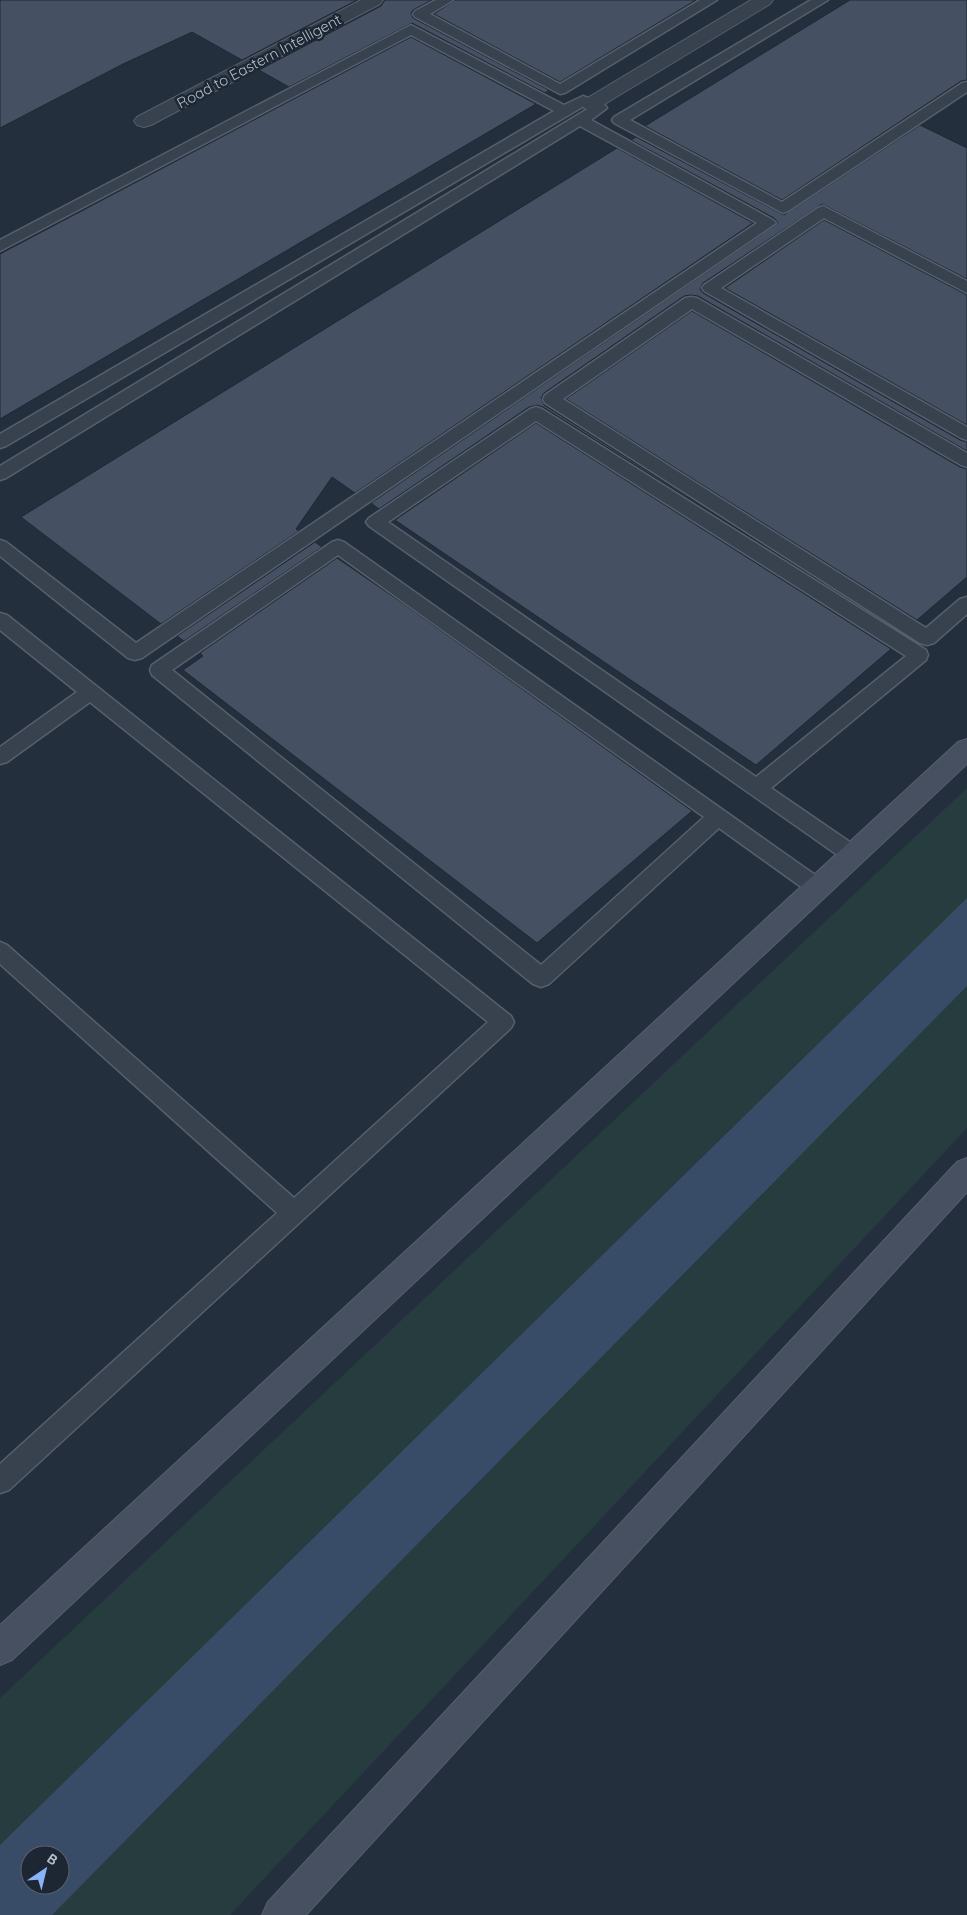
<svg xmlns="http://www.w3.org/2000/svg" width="967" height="1915" font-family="Quicksand,sans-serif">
  <rect width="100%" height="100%" fill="#242f3e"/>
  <path fill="#263c3f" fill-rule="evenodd" d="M 967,788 L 967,1128 L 230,1915 L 0,1915 L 0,1698 ZM 30,1855 L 60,1855 L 60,1885 L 30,1885 Z"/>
  <path fill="#394c67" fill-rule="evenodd" d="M 967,898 L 967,986 L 52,1915 L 0,1915 L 0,1845 ZM 30,1855 L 60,1855 L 60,1885 L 30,1885 Z"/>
  <path fill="#455162" stroke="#1f2835" d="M 0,0 L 357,0 L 242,60 L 192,32 L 123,64 L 0,128 Z
    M 385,0 L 432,0 L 413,10 L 411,13 L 413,18 L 549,90 L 545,93 L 412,23 L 289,87 L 259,70 L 381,6 Z
    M 455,0 L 696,0 L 560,82 L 434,14 Z
    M 850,0 L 967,0 L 967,80 L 961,81 L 782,200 L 645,126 Z
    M 411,37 L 536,104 L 0,419 L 0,254 Z
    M 920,125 L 967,148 L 967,279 L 822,204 L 703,283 L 700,289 L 703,293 L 960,440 L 967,442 L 967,451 L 698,296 L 691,295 L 684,296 L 544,393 L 541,398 L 544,405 L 823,583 L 543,407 L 537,405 L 529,407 L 379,509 L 371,503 L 778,223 L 774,218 L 631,140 L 636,137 L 784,215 Z
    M 617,148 L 753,223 L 355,493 L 332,477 L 296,529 L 299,531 L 161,624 L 21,517 Z
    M 824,220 L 967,295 L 967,425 L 725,288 Z
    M 692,311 L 960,467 L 967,469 L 967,577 L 917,620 L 566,399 Z
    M 536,423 L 891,649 L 756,765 L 395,520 Z
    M 315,542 L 322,547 L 184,641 L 177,636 Z
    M 337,558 L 404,604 L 692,811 L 537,943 L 183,670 L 203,656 L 200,653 Z"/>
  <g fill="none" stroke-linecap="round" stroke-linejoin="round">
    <g stroke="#565f6c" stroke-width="3">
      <path id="lane" d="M 436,0 L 453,0 L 430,14 L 560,84 L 700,0 L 717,0 L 565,93 L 560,94 L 415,17 L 413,14 L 415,11 Z
        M 811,0 L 828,0 L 630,120 L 782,202 L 962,83 L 967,82 L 967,92 L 788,211 L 783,213 L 614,123 L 612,120 L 614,117 Z
        M 411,25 L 564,105 L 583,96 L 605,105 L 607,108 L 591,120 L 773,220 L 776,223 L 142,658 L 135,660 L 128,658 L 0,556 L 0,540 L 6,542 L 136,643 L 757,223 L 580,126 L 6,478 L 0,480 L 0,466 L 589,108 L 584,106 L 6,446 L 0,448 L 0,434 L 554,111 L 411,35 L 0,251 L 0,240 Z
        M 823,206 L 967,281 L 967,293 L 824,218 L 721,288 L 967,427 L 967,440 L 961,438 L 704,291 L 702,288 L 704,285 L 818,208 Z
        M 691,297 L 697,298 L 967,453 L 967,467 L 961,465 L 692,309 L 563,399 L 926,628 L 960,599 L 967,597 L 967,614 L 934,643 L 927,645 L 920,643 L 545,403 L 543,399 L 545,395 L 685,298 Z
        M 536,407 L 542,409 L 926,650 L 928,655 L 926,660 L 771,788 L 860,849 L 863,855 L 860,861 L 853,863 L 846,861 L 369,526 L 366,522 L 369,518 L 530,409 ZM 536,421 L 906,656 L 756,777 L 388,522 Z
        M 338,540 L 344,542 L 825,882 L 828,888 L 825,894 L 818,896 L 811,894 L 719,828 L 549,984 L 541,987 L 533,984 L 152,675 L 150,670 L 152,665 L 332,542 ZM 338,555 L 704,817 L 541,965 L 172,670 Z
        M 0,613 L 7,615 L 511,1016 L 514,1022 L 511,1028 L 9,1490 L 0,1493 L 0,1464 L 277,1213 L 0,964 L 0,942 L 7,945 L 294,1198 L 488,1022 L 90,702 L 7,762 L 0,764 L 0,747 L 77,692 L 0,630 Z"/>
    </g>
    <g stroke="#565f6c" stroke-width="2">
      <path id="street" d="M 361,0 L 383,0 L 380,4 L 151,125 L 144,127 L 137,125 L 134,121 L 137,117 Z
        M 751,0 L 773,0 L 770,4 L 598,108 L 591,110 L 584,108 L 582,104 L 584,100 Z"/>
    </g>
    <g stroke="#565f6c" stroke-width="2">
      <path id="secondary" d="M 967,739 L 967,764 L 12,1660 L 0,1665 L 0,1625 L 958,742 Z
        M 967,1158 L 967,1192 L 306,1915 L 262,1915 L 268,1902 L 957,1162 Z"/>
    </g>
    <use href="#lane" fill="#38414e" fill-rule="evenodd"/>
    <use href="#street" fill="#38414e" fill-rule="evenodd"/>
    <use href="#secondary" fill="#465061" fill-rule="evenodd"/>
  </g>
  <g text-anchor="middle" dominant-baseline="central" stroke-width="5" stroke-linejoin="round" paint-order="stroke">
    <g font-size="15" fill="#b4bcc9" stroke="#1d2633">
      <text transform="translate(259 61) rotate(-28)">Road to Eastern Intelligent</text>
    </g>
  </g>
  <g transform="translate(45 1870) rotate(35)"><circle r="24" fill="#1d2633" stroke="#59626f"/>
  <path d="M0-4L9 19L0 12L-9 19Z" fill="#8ab4f8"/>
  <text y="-8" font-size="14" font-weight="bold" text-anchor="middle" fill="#b4bcc9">B</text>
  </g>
</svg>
